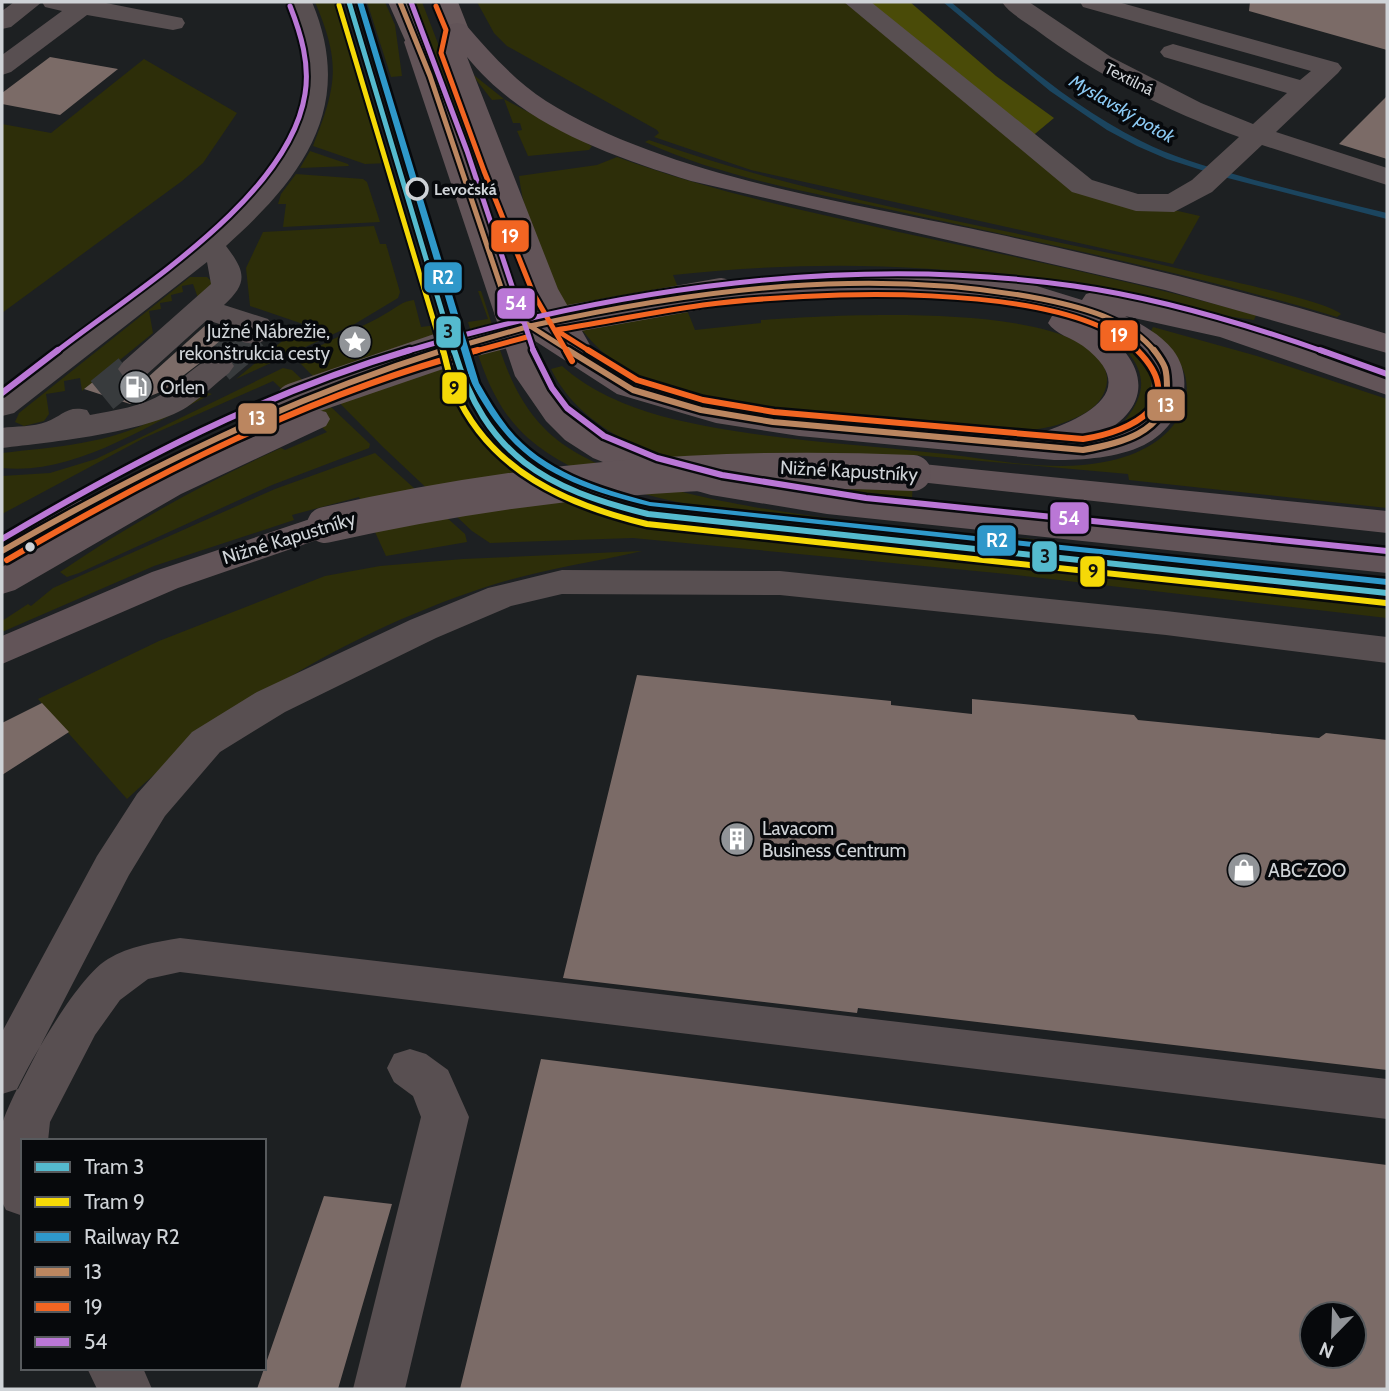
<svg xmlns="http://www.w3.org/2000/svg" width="1389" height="1391" font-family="Cabin,sans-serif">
  <rect width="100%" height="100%" fill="#1d2022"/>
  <path fill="#2d2e09" d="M 315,2 L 342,2 L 389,163 L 365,164 L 313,146 C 337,85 341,63 315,2 Z
    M 367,2 L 385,2 L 395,25 L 402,76 L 391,77 Z
    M 415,2 L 422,2 L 484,163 L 476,164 Z
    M 477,2 L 861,2 L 1077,188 L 1200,216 L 1173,264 L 751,170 L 654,137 L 659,133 L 657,130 L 507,46 L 494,33 Z
    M 144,59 L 237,113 L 203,163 L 182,181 L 2,313 L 2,124 L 51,133 Z
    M 470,72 L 504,99 L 592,146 L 589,150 L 528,156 L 517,131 L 522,130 L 520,123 L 513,123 L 504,99 L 492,100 Z
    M 649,140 C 826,204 1025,230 1209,276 C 1234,282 1325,301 1341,314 L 1337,317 C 1197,275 1053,245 910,214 C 822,194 728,180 645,142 Z
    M 310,151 L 348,164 L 349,166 L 300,168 Z
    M 617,157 C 707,190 800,210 894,231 C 1015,257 1137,282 1256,315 L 1254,320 C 1194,312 1136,296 1076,286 C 937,263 814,260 673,275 L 695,330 L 761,323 L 761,320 C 820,316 1098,296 1107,377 C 1108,392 1098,406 1085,413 C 1071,421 1054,427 1038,429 C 995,436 948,426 905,422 C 814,413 685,413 609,357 C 561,321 526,233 519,176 L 597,165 Z
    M 296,174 L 363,179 L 367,182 L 380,222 L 283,227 L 286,204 L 278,204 L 281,194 Z
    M 374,226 L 380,244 L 386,244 L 400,292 L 398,298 L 353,325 L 236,379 L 303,324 L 250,306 L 246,268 L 263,232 Z
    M 190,277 L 207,277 L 213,283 L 198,298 L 193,284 L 182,286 L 183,292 L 171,295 L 172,301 L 160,303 L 161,309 L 149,311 L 153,333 L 82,391 L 80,378 L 64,381 L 65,391 L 46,394 L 49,414 L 44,421 L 24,426 L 15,422 L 19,413 Z
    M 478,291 L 481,291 C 498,340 507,391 545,429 C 626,513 923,527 1041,540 L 1041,545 C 978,539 914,532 851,525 C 753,515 605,505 528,438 C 493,407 481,365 468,322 L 488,319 Z
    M 414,300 L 421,327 L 437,325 C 444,352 448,382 460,408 C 497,485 588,511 666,522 L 1387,599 L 1387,618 L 1007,574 L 633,538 L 490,543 L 472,531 L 383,447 L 299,362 C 316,342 362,329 385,314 C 396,308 402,301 414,300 Z
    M 1153,327 L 1257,356 L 1387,399 L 1387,508 L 1129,480 L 1128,474 L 914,455 L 912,500 C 804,488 604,479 551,369 L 562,366 C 590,391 626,406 661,416 C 750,439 844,443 935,453 C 988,458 1050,473 1104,462 C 1138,456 1175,438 1185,402 C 1193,371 1173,349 1151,331 Z
    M 1110,330 C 1146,351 1173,389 1132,422 L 1126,423 L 1125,420 C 1156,382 1138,360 1108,331 Z
    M 283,368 L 292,370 L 370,444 L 369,448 L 272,485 L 79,573 L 67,577 L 60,572 C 130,524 204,483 281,448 L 285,450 L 327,432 L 273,381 L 144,438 L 2,514 L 2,476 L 50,473 L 96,459 Z
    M 198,390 L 212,394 C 149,424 74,476 2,468 L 2,453 C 53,447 111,444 157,418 C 171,410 185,399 198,390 Z
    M 375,453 L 465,534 L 467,542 L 386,556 L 359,497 L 292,515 L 294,520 L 154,566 L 2,632 L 2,621 L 28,604 L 31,606 L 53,588 L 275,489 Z
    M 642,551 C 585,564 525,572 471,592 C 344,636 225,708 127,799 L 38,699 L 159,641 L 325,576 L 380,566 L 463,559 Z"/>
  <path fill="#4a4b08" d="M 861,2 L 910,2 L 996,76 L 1054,118 L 1024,143 Z"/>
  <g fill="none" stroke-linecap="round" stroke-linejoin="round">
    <path fill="#1b455f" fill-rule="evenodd" d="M 943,2 L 951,2 C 1011,52 1070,106 1141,141 C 1171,156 1204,166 1237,175 C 1286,189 1337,201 1387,213 L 1387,219 L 1220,176 L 1167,159 L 1137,146 L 1107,130 L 1050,91 Z"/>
  </g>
  <path fill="#7b6b67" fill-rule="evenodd" d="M 1250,2 L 1387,2 L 1387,50 L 1249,11 Z
    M 50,57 L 118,69 L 60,115 L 2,104 L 2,93 Z
    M 1387,96 L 1387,159 L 1339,144 Z
    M 208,323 L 237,332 L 241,344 L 253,346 L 234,362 L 230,356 L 219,353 L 209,356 L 163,391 L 130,404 L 84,389 L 117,363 L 116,371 L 122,379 L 133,382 L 146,379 Z
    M 637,675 L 891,701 L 891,705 L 972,714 L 972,699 L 1134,715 L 1138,720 L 1319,738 L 1326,733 L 1387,740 L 1387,1070 L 858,1008 L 857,1013 L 563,978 Z
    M 42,703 L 69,732 L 2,775 L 2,723 Z
    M 541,1059 L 1387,1165 L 1387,1389 L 460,1389 ZM 1312,1314 L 1354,1314 L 1354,1356 L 1312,1356 Z
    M 324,1196 L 392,1204 L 338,1389 L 257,1389 Z"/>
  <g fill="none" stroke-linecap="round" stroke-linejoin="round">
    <path stroke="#383b3d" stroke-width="28" stroke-dasharray="28 14" stroke-linecap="butt" d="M 235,352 L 254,335"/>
    <path stroke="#383b3d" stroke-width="36" stroke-dasharray="36 18" stroke-linecap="butt" d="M 218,366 L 237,350
      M 102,395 L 134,369"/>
    <path fill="#584f51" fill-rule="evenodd" d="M 14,2 L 101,2 L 182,18 L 185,23 L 182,28 L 173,30 L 87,15 L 11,72 L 2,75 L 2,55 L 62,11 L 45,7 L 42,2 L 11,27 L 2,29 L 2,11 Z
      M 288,2 L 312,2 C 356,107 303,177 226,246 C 246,272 248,283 224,305 L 268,319 L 275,329 C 265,342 259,346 243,342 L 238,335 L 241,331 L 207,320 L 145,376 L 134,379 L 123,376 L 118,369 L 123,362 L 211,284 L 207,262 L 14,413 L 2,416 L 2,391 C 41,361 80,330 120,301 C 187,250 278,192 300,106 C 309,70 300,35 288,2 Z
      M 844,2 L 871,2 L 1092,180 L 1138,194 L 1168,194 L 1192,180 L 1239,137 C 1167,111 1096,75 1035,29 C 1024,21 1009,13 1002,2 L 1029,2 L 1111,57 L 1201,103 L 1253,124 L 1287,93 L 1164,57 L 1160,52 L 1164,47 L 1173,44 L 1300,80 L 1311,71 L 1083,7 L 1080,2 L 1118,2 L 1338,63 L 1342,68 L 1338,73 L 1276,132 L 1387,168 L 1387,185 L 1262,145 L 1212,192 L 1174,212 L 1136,211 L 1072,192 Z
      M 218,356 L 229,359 L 234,366 L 229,373 C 215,384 202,397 187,407 C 145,433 52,442 2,448 L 2,428 C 15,426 34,427 46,422 C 63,416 66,405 87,410 L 90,415 C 115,410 141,407 164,393 C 182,381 196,362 218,356 Z
      M 562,570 L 780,571 L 1166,611 L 1387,637 L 1387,663 L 1166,635 L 780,595 L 562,594 L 511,606 L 436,638 L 285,712 L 220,752 L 165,816 L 129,875 L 18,1089 L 2,1094 L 2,1032 L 97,856 L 137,794 L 192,732 L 257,692 L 410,620 L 488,588 Z
      M 180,938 L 1387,1079 L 1387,1119 L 180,972 L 148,979 L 120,1000 L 95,1035 L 50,1122 L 48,1141 L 23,1141 L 23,1216 L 6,1210 L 2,1202 C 2,1180 0,1140 3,1121 C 16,1084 75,978 108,959 C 129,946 156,942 180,938 Z
      M 410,1049 L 426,1054 L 448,1070 L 469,1117 L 405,1389 L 353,1389 L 421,1117 L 413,1096 L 394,1082 L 387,1068 L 394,1054 Z
      M 87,1368 L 143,1368 L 152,1389 L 97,1389 Z"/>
    <path fill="#65575a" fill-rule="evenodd" d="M 388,2 L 412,2 L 430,42 L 426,47 L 408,47 Z
      M 434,2 L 458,2 L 469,30 L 466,35 L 448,35 Z"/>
    <path fill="#625458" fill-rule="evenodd" d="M 457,23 L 466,25 C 490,53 514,80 546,101 C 668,178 856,203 997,234 C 1128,263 1259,294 1387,334 L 1387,353 L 1165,290 L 691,181 C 609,155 523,126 467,57 L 558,289 L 594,352 L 625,372 L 647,384 L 686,396 L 757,411 L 1037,439 L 1041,433 C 1084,418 1143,391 1083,346 C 1072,338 1055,334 1048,323 L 1052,316 L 1062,314 C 952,283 834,295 721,301 L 710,298 L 706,292 L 710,286 L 721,283 L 873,275 L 1001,281 L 1027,283 L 1082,300 L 1086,294 L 1097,291 L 1240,323 L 1387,374 L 1387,395 L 1220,337 L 1125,316 C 1143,325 1160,334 1173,350 C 1198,383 1179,428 1144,445 C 1117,458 1084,460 1054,460 L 799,436 L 716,423 L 617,394 L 535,341 C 550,385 575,424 619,445 C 708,487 847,494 945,505 C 1092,520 1240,535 1387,550 L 1387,573 L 827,514 L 711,495 L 620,469 L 593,458 L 565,440 L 546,421 L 515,376 L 404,42 L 408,37 L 426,37 L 430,42 L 523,309 L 546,322 L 528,289 L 438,50 L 448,25 ZM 1091,324 C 1109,331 1134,342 1146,359 C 1152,368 1153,379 1151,390 C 1146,423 1120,434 1089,439 C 1159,411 1150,358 1091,324 Z
      M 314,409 L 326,412 L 330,419 L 326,426 L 181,494 L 15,590 L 2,594 L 2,567 L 157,480 Z
      M 913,463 L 1387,511 L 1387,533 L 901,480 L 896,473 L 901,466 Z
      M 73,498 L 85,501 L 90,509 L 85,517 L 15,559 L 2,562 L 2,536 L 61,501 Z
      M 325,514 L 337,517 L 343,525 L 337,533 L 178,588 L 2,664 L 2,636 L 152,572 Z"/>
    <path stroke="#625458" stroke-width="28" d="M 437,352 L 557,321 L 721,292"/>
    <path stroke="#625458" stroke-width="36" d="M 294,401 L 443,350
      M 325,525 C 525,480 708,464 913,473"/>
    <g stroke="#07090c" stroke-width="9">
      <path id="bus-1-far1" d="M 400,2 L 430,76 L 510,314 L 530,326
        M 439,352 L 530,326
        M 571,352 L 530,326 C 697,289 873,266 1042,299 C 1081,307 1130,319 1155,352"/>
    </g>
    <g stroke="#07090c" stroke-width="11">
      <path id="bus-1" d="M 568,350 L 633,390 L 701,410 L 773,422 L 1083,450 C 1118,444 1167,433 1167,389 C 1167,369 1166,366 1154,350
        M 2,551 C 144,469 288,399 444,350"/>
    </g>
    <g stroke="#07090c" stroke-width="9">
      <path id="bus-2-far1" d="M 436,6 L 446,30 L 441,53 L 484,171 L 533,293 L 567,352
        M 472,352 L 527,337
        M 591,352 L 556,330 C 605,322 654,312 703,305 C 803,292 1066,278 1139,352"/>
    </g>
    <g stroke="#07090c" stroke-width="11">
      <path id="bus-2" d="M 566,350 L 572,361
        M 588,350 L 637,380 L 703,400 L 774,412 L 1083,439 C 1133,431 1190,403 1137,350
        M 7,560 C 156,473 311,394 478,350"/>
    </g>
    <g stroke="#07090c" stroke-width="9">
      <path id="bus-3-far1" d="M 411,2 L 467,151 L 534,352
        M 56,352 C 134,291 289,198 305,94 C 310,64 301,34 290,6
        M 404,352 C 617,288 851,254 1074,286 C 1159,298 1243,323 1325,352"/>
    </g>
    <g stroke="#07090c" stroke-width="11">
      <path id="bus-3" d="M 533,350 L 552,388 L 567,408 L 604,436 L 657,458 L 722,475 L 866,498 L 1387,551
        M 1320,350 L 1387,374
        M 2,393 L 58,350
        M 2,539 C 132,462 264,393 410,350"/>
    </g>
    <use href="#bus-1-far1" stroke="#bb8660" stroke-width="5"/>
    <use href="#bus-1" stroke="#bb8660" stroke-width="6"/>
    <use href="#bus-2-far1" stroke="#f26522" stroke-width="5"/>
    <use href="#bus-2" stroke="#f26522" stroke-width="6"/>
    <use href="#bus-3-far1" stroke="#ba77d6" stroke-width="5"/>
    <use href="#bus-3" stroke="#ba77d6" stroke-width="6"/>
    <g stroke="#07090c" stroke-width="5">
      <path id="rail-1" d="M 357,2 L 363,2 L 479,383 C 488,399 497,414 508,428 C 544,472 598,488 650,502 L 1387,579 L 1387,585 L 650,506 C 596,493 541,477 504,432 C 491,417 481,400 471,383 Z"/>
    </g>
    <use href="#rail-1" fill="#2f98ca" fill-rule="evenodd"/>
    <g stroke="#07090c" stroke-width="9">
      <path id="tram-1-far1" d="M 349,2 L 454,352"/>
    </g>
    <g stroke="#07090c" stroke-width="11">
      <path id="tram-1" d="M 454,350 C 486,456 545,489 648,514 L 1387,593"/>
    </g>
    <g stroke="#07090c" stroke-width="9">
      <path id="tram-2-far1" d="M 339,5 L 443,352"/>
    </g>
    <g stroke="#07090c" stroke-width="11">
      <path id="tram-2" d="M 443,350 C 447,363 449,378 455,391 C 490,471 567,505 647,524 L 1386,603"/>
    </g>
    <use href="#tram-1-far1" stroke="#55bace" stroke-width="5"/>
    <use href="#tram-1" stroke="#55bace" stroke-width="6"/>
    <use href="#tram-2-far1" stroke="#f5d907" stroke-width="5"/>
    <use href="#tram-2" stroke="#f5d907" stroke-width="6"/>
  </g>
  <defs>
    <g id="sight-disc" transform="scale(1.75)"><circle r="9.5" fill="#919498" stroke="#07090c"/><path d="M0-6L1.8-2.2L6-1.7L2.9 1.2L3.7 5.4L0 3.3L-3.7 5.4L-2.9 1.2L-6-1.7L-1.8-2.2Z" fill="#fff"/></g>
    <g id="fuel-disc" transform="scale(1.75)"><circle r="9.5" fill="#919498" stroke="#07090c"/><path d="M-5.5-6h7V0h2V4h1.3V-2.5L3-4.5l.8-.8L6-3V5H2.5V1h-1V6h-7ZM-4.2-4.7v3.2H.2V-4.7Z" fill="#fff"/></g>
    <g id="building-disc" transform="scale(1.75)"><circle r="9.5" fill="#919498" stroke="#07090c"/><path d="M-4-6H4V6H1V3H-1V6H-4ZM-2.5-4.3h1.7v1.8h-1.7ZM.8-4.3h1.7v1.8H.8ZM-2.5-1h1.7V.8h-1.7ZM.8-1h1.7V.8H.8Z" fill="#fff"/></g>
    <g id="shop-disc" transform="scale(1.75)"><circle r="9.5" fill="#919498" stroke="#07090c"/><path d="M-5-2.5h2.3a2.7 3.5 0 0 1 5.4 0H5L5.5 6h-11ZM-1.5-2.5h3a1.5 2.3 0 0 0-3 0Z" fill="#fff"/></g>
  </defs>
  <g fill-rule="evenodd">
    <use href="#sight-disc" x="355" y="342"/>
    <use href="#fuel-disc" x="136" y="387"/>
    <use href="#building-disc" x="737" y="839"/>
    <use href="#shop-disc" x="1244" y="870"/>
  </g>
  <circle fill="#07090c" stroke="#cfd3d7" stroke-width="3.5" cx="417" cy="189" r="10"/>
  <circle fill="#cfd3d7" stroke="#07090c" stroke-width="2.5" cx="30" cy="547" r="6"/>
  <g text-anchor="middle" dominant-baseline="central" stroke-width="7" stroke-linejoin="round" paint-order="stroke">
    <g font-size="16" fill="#cfd3d7" stroke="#07090c">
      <text transform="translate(1129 79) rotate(27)">Textilná</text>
    </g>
    <g font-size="16" font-weight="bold" fill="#cfd3d7" stroke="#07090c" text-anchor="start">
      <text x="434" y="189">Levočská</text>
    </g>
    <g font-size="18" font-style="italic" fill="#8ccaf4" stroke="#07090c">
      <text transform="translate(1122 109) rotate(30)">Myslavský potok</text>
    </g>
    <g font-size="19" fill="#cfd3d7" stroke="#07090c" text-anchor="start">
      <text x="330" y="331" text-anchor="end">Južné Nábrežie,<tspan x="330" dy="22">rekonštrukcia cesty</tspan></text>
      <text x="160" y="387">Orlen</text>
      <text x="762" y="828">Lavacom<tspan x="762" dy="22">Business Centrum</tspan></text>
      <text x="1268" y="870">ABC ZOO</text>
    </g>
    <g font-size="19" fill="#cfd3d7" stroke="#07090c">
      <text transform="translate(849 471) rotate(3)">Nižné Kapustníky</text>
      <text transform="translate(289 538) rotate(-17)">Nižné Kapustníky</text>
    </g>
  </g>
  <g stroke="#07090c" stroke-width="2.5">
    <rect x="490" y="219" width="40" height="34" rx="7" fill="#f26522"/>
    <rect x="423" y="261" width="40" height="33" rx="7" fill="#2f98ca"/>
    <rect x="496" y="287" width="40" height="33" rx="7" fill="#ba77d6"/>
    <rect x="435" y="315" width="27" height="34" rx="7" fill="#55bace"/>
    <rect x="1099" y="319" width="40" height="33" rx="7" fill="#f26522"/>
    <rect x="441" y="371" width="27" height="34" rx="7" fill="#f5d907"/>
    <rect x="1146" y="388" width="40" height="34" rx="7" fill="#bb8660"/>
    <rect x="237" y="402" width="41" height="33" rx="7" fill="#bb8660"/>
    <rect x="1049" y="501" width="41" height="34" rx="7" fill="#ba77d6"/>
    <rect x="976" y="524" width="41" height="33" rx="7" fill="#2f98ca"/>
    <rect x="1031" y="540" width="27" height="33" rx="7" fill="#55bace"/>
    <rect x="1079" y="555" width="27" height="33" rx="7" fill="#f5d907"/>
  </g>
  <g font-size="19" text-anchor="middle" font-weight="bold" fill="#fff">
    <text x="510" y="243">19</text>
    <text x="443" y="284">R2</text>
    <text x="516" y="310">54</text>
    <text x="1119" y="342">19</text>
    <text x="1166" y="412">13</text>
    <text x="257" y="425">13</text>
    <text x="1069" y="525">54</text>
    <text x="997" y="547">R2</text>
  </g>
  <g font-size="19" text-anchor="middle" font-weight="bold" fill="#111">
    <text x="448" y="338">3</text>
    <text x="454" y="395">9</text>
    <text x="1045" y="563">3</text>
    <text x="1093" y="578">9</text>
  </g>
  <rect width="1389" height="1391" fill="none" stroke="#cfd3d7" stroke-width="7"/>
  <rect x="21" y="1139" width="245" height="231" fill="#07090c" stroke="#575a5d" stroke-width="2"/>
  <rect x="35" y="1162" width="35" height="10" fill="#55bace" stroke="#575a5d" stroke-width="2"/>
  <text x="84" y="1174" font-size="21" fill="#cfd3d7">Tram 3</text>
  <rect x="35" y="1197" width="35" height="10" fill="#f5d907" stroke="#575a5d" stroke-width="2"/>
  <text x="84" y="1209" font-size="21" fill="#cfd3d7">Tram 9</text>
  <rect x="35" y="1232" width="35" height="10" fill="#2f98ca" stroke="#575a5d" stroke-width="2"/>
  <text x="84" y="1244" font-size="21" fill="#cfd3d7">Railway R2</text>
  <rect x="35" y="1267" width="35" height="10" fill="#bb8660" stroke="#575a5d" stroke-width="2"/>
  <text x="84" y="1279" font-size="21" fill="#cfd3d7">13</text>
  <rect x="35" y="1302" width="35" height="10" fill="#f26522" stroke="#575a5d" stroke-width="2"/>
  <text x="84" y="1314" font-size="21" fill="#cfd3d7">19</text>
  <rect x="35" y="1337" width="35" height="10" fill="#ba77d6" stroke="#575a5d" stroke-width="2"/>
  <text x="84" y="1349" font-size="21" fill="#cfd3d7">54</text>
  <g transform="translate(1333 1335) rotate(203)"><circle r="33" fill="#07090c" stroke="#575a5d" stroke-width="2"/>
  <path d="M0-5L12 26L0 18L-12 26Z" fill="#919498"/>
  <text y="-10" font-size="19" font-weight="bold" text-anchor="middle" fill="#cfd3d7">N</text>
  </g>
</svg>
